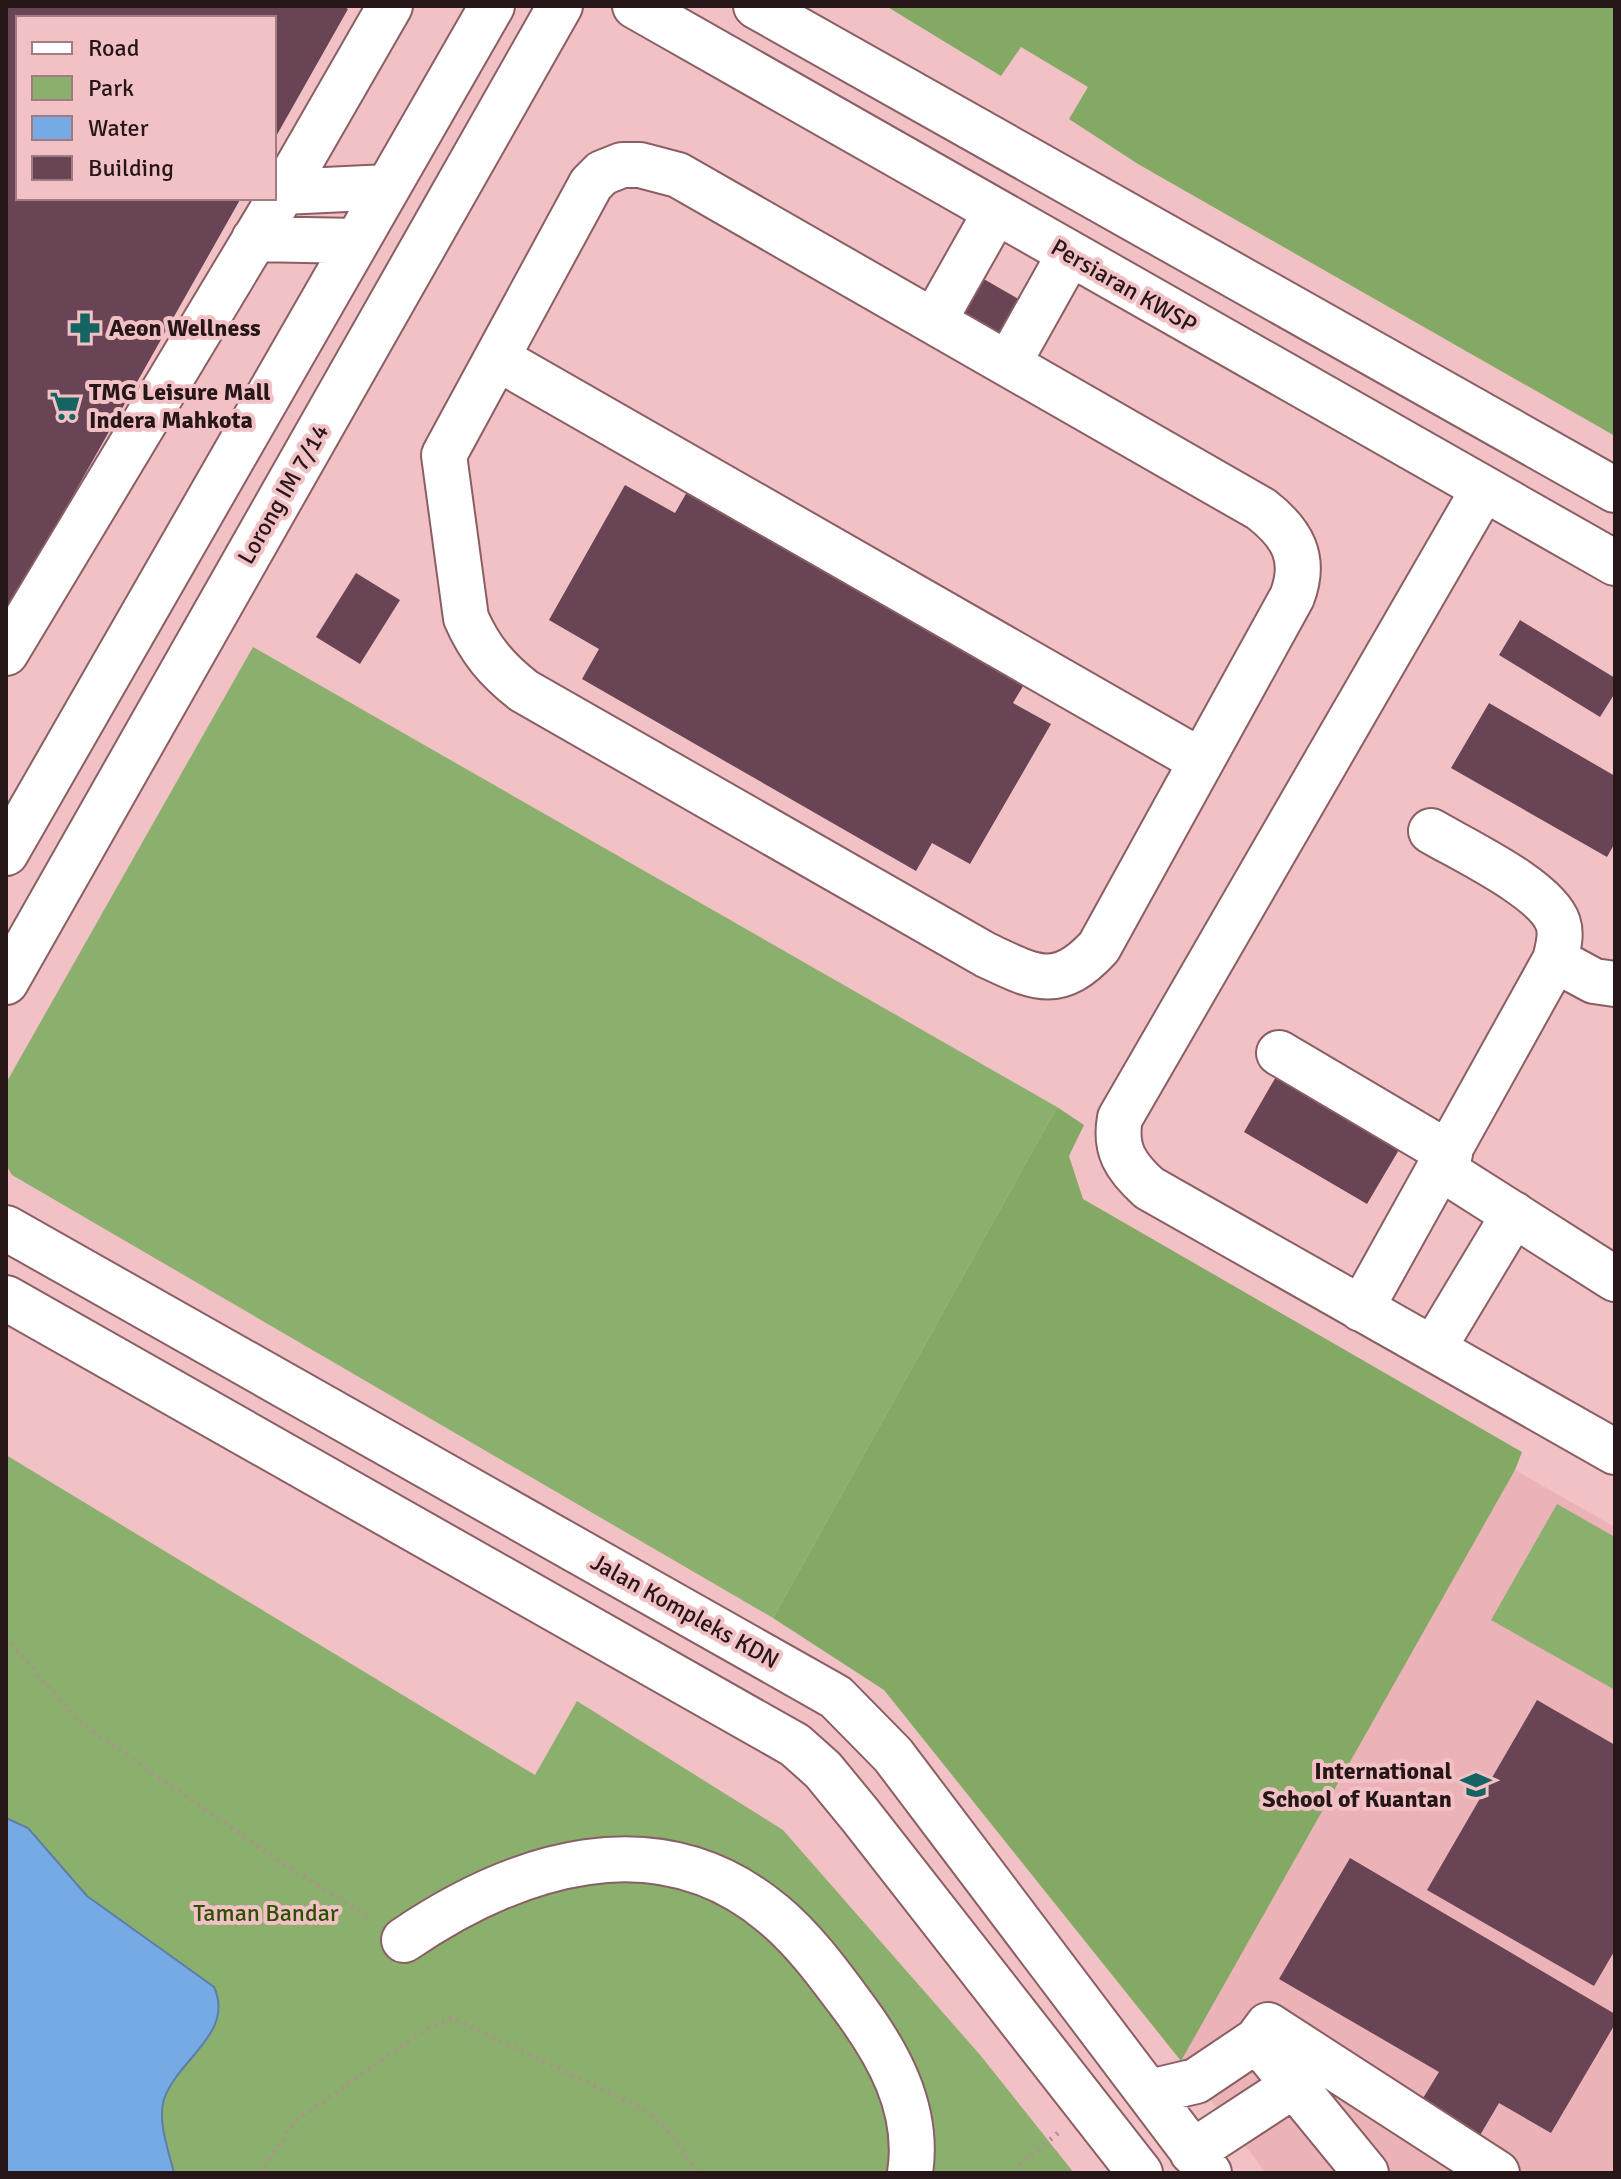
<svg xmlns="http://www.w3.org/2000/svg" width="1621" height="2179" font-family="Signika,sans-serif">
  <rect width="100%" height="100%" fill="#f2c1c5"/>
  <path fill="#ebb3b8" d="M 1515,1470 L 1615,1527 L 1615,2173 L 1266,2173 L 1181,2061 Z"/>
  <path fill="#8bb06e" d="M 253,647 L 1057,1107 L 773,1618 L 12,1175 L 6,1165 L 6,1083 Z
    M 6,1455 L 535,1775 L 577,1701 L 783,1830 L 981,2056 L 1074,2173 L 6,2173 Z
    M 1557,1504 L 1615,1537 L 1615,1690 L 1491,1620 Z"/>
  <path fill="#83a965" d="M 886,6 L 1615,6 L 1615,436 L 1138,164 L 1069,119 L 1088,87 L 1021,47 L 1001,76 Z
    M 1057,1107 L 1084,1125 L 1069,1156 L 1083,1199 L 1522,1452 L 1515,1470 L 1181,2061 L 884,1690 L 773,1618 Z"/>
  <path fill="#76aae5" stroke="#5e7ea8" stroke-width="2" d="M 6,1818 L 28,1828 L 87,1896 L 214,1987 C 235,2033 178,2059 164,2099 C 157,2122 169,2151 174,2173 L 6,2173 Z"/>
  <path fill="#694454" d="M 6,6 L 343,6 L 348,9 L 274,140 L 274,18 L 18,18 L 18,198 L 241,198 L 6,614 Z
    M 982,278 L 1020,300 L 997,339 L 959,317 Z
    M 695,478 L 1032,671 L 1013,703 L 1051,724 L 970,864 L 932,843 L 916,871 L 582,679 L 599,649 L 549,620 L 625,485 L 675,513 Z
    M 356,573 L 400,600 L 360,664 L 316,637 Z
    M 1520,620 L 1615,678 L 1615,693 L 1600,717 L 1499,655 Z
    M 1489,703 L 1615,776 L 1615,843 L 1607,857 L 1451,768 Z
    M 1281,1068 L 1400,1148 L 1367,1204 L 1244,1132 Z
    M 1537,1700 L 1615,1745 L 1615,1950 L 1594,1986 L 1427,1890 Z
    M 1350,1858 L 1615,2014 L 1615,2024 L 1551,2133 L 1499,2103 L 1476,2142 L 1417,2108 L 1439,2072 L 1279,1979 Z"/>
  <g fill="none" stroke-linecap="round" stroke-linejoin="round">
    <g stroke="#8a5f63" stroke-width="48">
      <path id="minor" d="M 635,6 L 1615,563
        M 756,6 L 1615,490
        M 622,165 L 640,165 L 678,175 L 1261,509 C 1292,533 1307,558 1292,597 L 1099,947 C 1058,992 1035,978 986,955 L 524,691 C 497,670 480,650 466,618 L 444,455 L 591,184 L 602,173 Z
        M 283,192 L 388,187
        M 254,239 L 357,241
        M 934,321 L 995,213
        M 497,358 L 1201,761
        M 1008,364 L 1069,255
        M 1483,490 L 1120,1118 C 1114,1150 1126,1167 1149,1188 L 1615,1452
        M 6,653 L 283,192 L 390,6
        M 6,853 L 492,6
        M 1555,960 L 1594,981 L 1615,984
        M 6,982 L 560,6
        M 1279,1053 L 1450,1154
        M 1442,1169 L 1615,1279
        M 6,1228 L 836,1697 L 893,1755 L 1209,2173
        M 6,1298 L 795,1745 L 823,1770 L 860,1815 L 1140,2173
        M 1361,1309 L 1555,960 C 1558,948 1562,935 1558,923 C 1547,889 1463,850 1431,831
        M 1433,1349 L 1514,1214
        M 404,1940 C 516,1864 657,1817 773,1914 C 803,1939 826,1970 849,2001 C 887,2051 920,2108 910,2173
        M 1257,2040 L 1366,2173
        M 1150,2092 L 1196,2081 L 1257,2040 L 1268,2025 L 1497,2173
        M 1192,2152 L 1293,2086"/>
    </g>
    <path stroke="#b58d91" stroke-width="5" stroke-dasharray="2 6" stroke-linecap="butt" d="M 6,1638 L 77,1720 L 273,1857 L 370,1918
      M 260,2173 L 295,2121 L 428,2028 L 452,2018 L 647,2111 L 671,2134 L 698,2173
      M 1018,2173 L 1019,2166 L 1058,2133"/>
    <use href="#minor" stroke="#fff" stroke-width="44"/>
  </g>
  <defs>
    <g id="pharmacy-bare" transform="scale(2.4)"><path d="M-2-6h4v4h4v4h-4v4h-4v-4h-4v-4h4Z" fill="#156462" stroke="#f2c1c5" stroke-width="2.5" paint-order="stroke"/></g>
    <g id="supermarket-bare" transform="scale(2.4)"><path d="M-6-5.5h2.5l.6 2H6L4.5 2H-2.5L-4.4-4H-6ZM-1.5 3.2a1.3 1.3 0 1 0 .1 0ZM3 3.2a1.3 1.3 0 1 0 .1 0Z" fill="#156462" stroke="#f2c1c5" stroke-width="2.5" paint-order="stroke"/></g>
    <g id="school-bare" transform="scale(2.4)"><path d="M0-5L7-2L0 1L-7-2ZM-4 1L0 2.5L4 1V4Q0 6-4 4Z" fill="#156462" stroke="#f2c1c5" stroke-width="2.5" paint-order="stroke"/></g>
  </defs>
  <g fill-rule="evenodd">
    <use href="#pharmacy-bare" x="85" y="328"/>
    <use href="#supermarket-bare" x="65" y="406"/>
    <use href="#school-bare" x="1476" y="1785"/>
  </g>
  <g text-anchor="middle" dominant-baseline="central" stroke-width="8" stroke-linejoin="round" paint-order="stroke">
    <g font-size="24" fill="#271618" stroke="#f2c1c5">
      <text transform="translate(1124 286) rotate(30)">Persiaran KWSP</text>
      <text transform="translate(283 494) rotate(-60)">Lorong IM 7/14</text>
      <text transform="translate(685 1611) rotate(29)">Jalan Kompleks KDN</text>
    </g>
    <g font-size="24" font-weight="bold" fill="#271618" stroke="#f2c1c5" text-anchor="start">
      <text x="109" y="328">Aeon Wellness</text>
      <text x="89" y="392">TMG Leisure Mall<tspan x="89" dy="28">Indera Mahkota</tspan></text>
      <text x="1452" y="1771" text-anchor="end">International<tspan x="1452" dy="28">School of Kuantan</tspan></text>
    </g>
    <g font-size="24" fill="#2e5003" stroke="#f2c1c5">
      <text x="266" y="1913">Taman Bandar</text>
    </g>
  </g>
  <rect width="1621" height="2179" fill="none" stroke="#271618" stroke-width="16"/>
  <rect x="16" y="16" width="260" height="184" fill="#f2c1c5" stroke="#a17d80" stroke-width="2"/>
  <rect x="32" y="42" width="40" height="12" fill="#ffffff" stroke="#a17d80" stroke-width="2"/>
  <text x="88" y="56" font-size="24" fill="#271618">Road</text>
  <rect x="32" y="76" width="40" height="24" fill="#8bb06e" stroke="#a17d80" stroke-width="2"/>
  <text x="88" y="96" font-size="24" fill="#271618">Park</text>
  <rect x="32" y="116" width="40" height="24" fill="#76aae5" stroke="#a17d80" stroke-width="2"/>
  <text x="88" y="136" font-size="24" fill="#271618">Water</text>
  <rect x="32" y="156" width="40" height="24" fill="#694454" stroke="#a17d80" stroke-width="2"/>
  <text x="88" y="176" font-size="24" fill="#271618">Building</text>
</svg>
